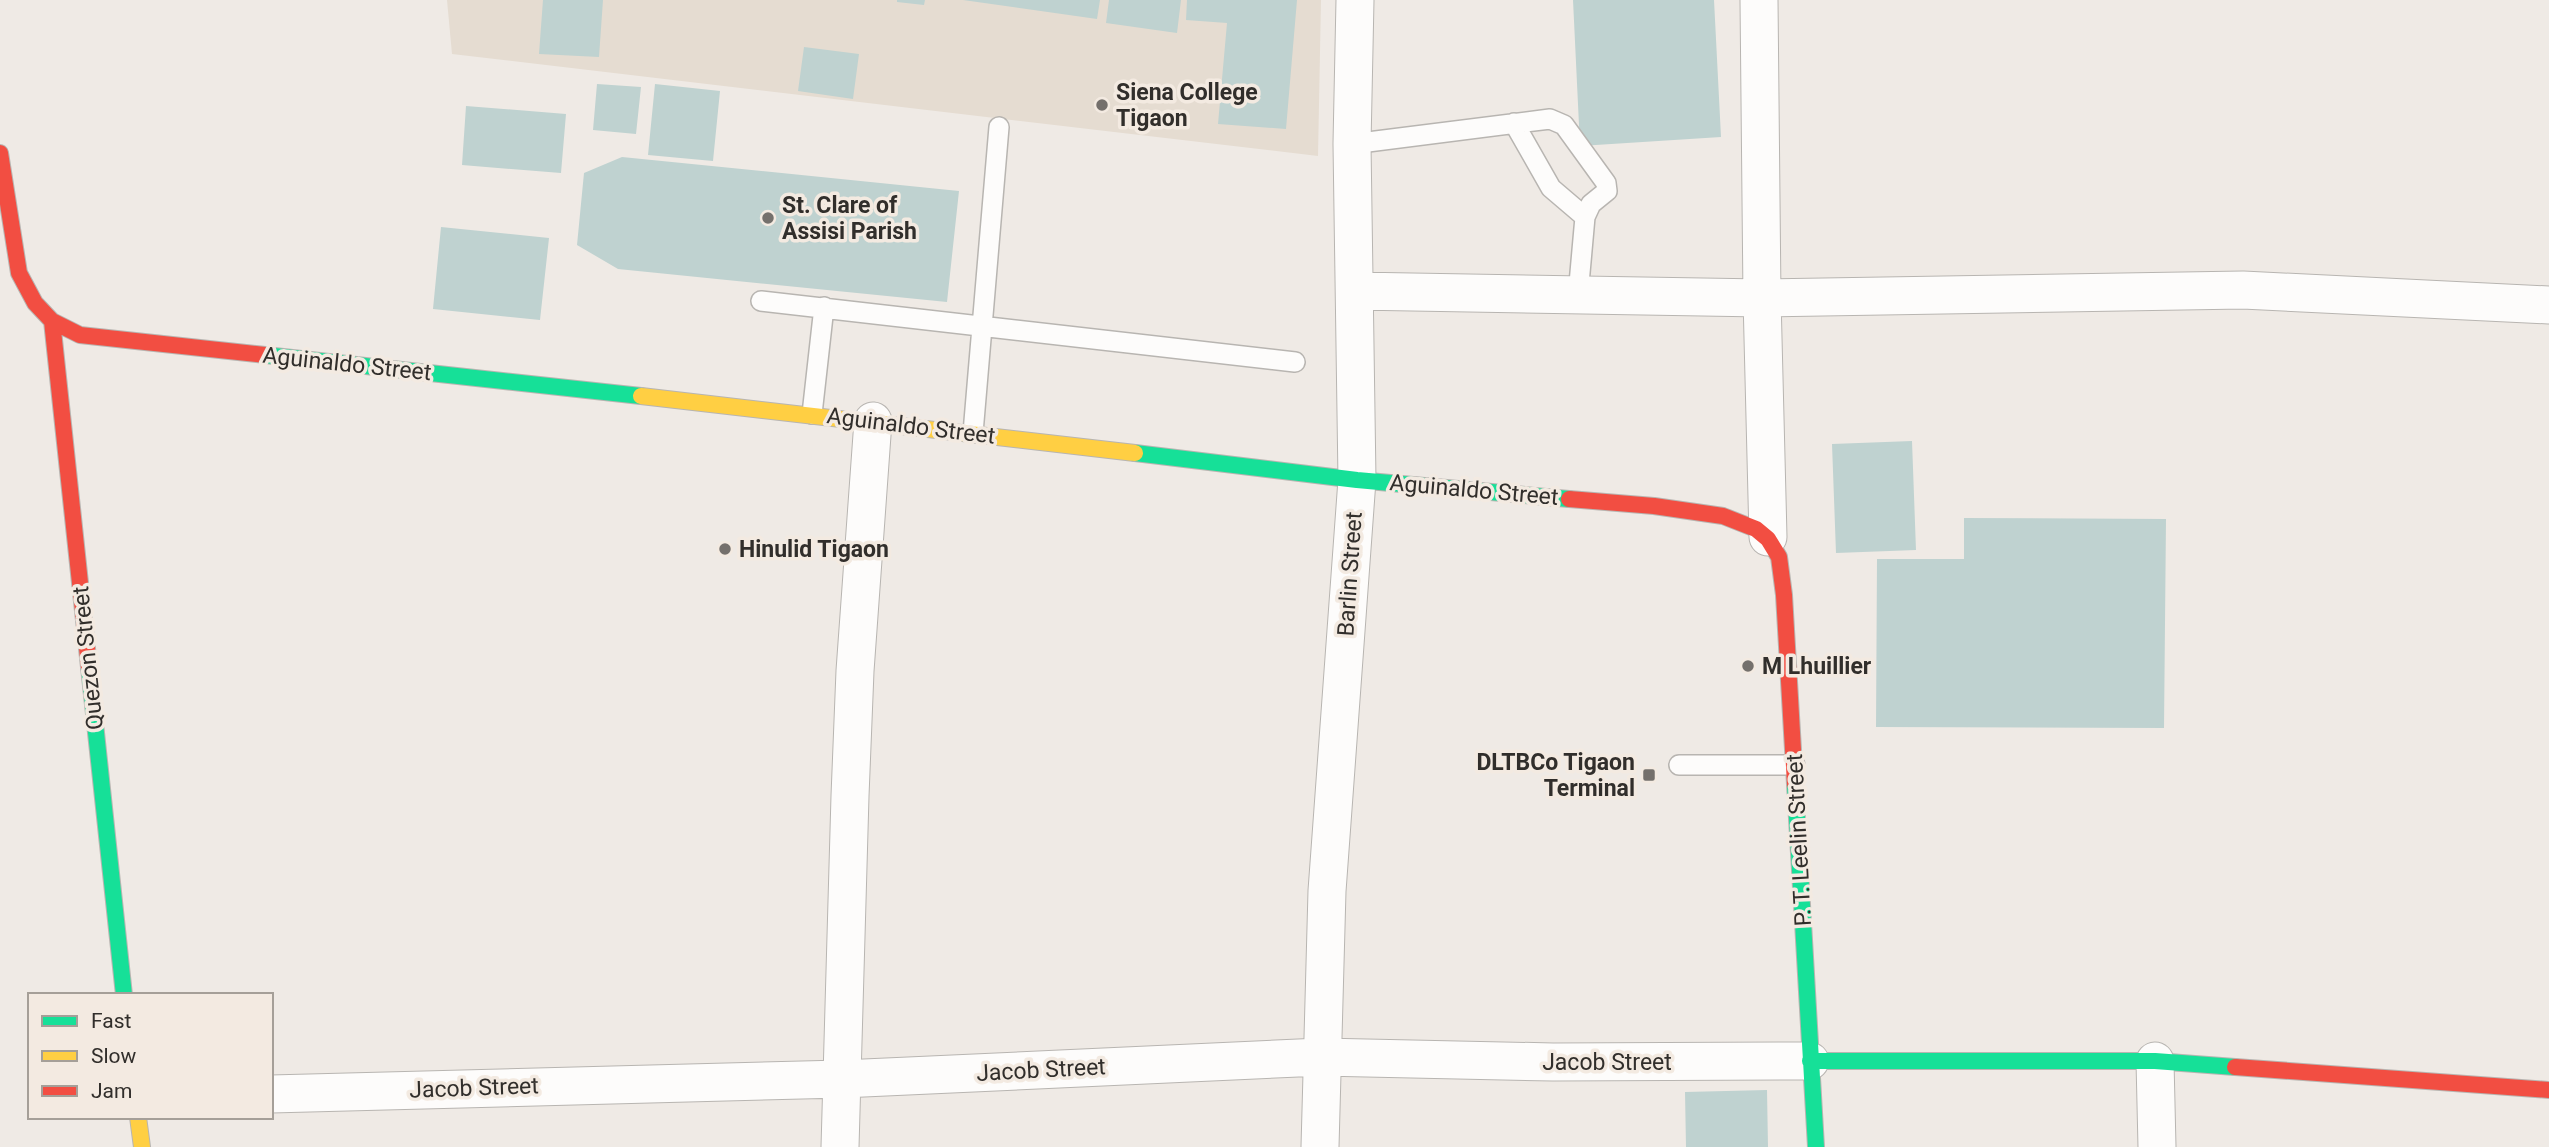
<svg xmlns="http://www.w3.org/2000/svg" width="2549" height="1147" font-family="Roboto,sans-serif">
  <rect width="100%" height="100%" fill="#efeae5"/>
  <path fill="#e5dcd1" d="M 447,0 L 1321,0 L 1318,156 L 452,54 Z"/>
  <path fill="#bfd2d0" d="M 543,0 L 603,0 L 599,57 L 539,54 Z
    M 897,0 L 925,0 L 924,5 L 897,2 Z
    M 963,0 L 1100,0 L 1097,19 Z
    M 1109,0 L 1181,0 L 1177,33 L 1106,23 Z
    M 1187,0 L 1297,0 L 1286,129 L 1218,124 L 1227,23 L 1186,20 Z
    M 1573,0 L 1714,0 L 1721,137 L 1580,146 Z
    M 804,47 L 859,54 L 853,99 L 798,91 Z
    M 597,84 L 641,87 L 636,134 L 593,130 Z
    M 655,84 L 720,91 L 713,161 L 648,155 Z
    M 466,106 L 566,114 L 561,173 L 462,165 Z
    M 622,157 L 959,191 L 947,302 L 618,269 L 577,245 L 584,173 Z
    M 441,227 L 549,238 L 540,320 L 433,309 Z
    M 1912,441 L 1916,550 L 1836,553 L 1832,444 Z
    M 1964,518 L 2166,519 L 2164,728 L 1876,727 L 1877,559 L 1964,559 Z
    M 1767,1090 L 1768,1147 L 1686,1147 L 1685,1092 Z"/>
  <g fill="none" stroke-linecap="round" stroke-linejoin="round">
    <g stroke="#b8b5b1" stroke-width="22">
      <path id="lane" d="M 1514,123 L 1551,188 L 1585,217
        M 1352,144 L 1550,119 L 1564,125 L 1606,183 L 1607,191 L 1591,204 L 1585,217 L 1578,295
        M 761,301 L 1295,362
        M 812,414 L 824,307
        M 973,433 L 999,127
        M 1679,765 L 1795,765"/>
    </g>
    <g stroke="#b8b5b1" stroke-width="39">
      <path id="street" d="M 1759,0 L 1762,298 L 1768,537
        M 1355,291 L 1762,298 L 2243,290 L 2549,305
        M 2155,1061 L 2157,1147
        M 271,1094 L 842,1079 L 1321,1057 L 1553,1062 L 1810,1061
        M 840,1147 L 850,796 L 855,671 L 873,421
        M 1320,1147 L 1327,891 L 1357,480 L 1352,144 L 1355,0"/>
    </g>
    <g stroke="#b8b5b1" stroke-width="18">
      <path id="fast" d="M 265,355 L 641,396
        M 1135,453 L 1357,480 L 1569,499
        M 89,667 L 124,995
        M 1795,784 L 1816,1147
        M 1810,1061 L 2155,1061 L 2235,1067"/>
    </g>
    <g stroke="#b8b5b1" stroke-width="18">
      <path id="slow" d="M 641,396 L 1135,453
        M 138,1117 L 142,1147"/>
    </g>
    <g stroke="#b8b5b1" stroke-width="18">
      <path id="jam" d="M 0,153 L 19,273 L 35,303 L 52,321 L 80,335 L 265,355
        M 52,321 L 89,667
        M 1569,499 L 1654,506 L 1723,516 L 1756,529 L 1768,539 L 1779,557 L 1784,595 L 1795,784
        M 2235,1067 L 2549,1090"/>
    </g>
    <use href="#lane" stroke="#fdfcfb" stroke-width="19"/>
    <use href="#street" stroke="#fdfcfb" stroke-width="37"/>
    <use href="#fast" stroke="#16e098" stroke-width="16"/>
    <use href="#slow" stroke="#ffcf43" stroke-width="16"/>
    <use href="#jam" stroke="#f24e42" stroke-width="16"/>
  </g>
  <g fill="#74706c" stroke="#f3eae1" stroke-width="2.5">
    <circle cx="1102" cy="105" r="7"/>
    <circle cx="768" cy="218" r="7"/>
    <circle cx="725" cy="549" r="7"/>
    <circle cx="1748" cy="666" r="7"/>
    <rect x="1642" y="768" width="14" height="14" rx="3.5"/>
  </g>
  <g text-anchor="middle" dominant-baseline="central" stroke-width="7" stroke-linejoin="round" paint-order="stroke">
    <g font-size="23" font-weight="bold" fill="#312e2b" stroke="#f3eae1" text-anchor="start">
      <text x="1116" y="92">Siena College<tspan x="1116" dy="26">Tigaon</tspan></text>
      <text x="782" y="205">St. Clare of<tspan x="782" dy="26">Assisi Parish</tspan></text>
      <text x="739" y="549">Hinulid Tigaon</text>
      <text x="1762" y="666">M Lhuillier</text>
      <text x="1635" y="762" text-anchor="end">DLTBCo Tigaon<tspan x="1635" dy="26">Terminal</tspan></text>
    </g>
    <g font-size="23" fill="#312e2b" stroke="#f3eae1">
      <text transform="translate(347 364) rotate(6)">Aguinaldo Street</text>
      <text transform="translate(911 426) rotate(7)">Aguinaldo Street</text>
      <text transform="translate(1474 490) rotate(5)">Aguinaldo Street</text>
      <text transform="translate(1350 574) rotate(-86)">Barlin Street</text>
      <text transform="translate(88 658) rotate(-96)">Quezon Street</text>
      <text transform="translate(1799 840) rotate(-93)">P. T. Leelin Street</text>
      <text x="1607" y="1062">Jacob Street</text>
      <text transform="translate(1041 1070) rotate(-3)">Jacob Street</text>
      <text transform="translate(474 1088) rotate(-2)">Jacob Street</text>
    </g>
  </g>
  <rect x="28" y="993" width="245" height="126" fill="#f3eae1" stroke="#a59f98" stroke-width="2"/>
  <rect x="42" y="1016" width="35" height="10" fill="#16e098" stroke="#a59f98" stroke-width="2"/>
  <text x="91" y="1028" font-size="21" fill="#312e2b">Fast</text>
  <rect x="42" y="1051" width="35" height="10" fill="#ffcf43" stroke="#a59f98" stroke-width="2"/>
  <text x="91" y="1063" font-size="21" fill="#312e2b">Slow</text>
  <rect x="42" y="1086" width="35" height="10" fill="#f24e42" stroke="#a59f98" stroke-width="2"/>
  <text x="91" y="1098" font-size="21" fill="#312e2b">Jam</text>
</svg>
